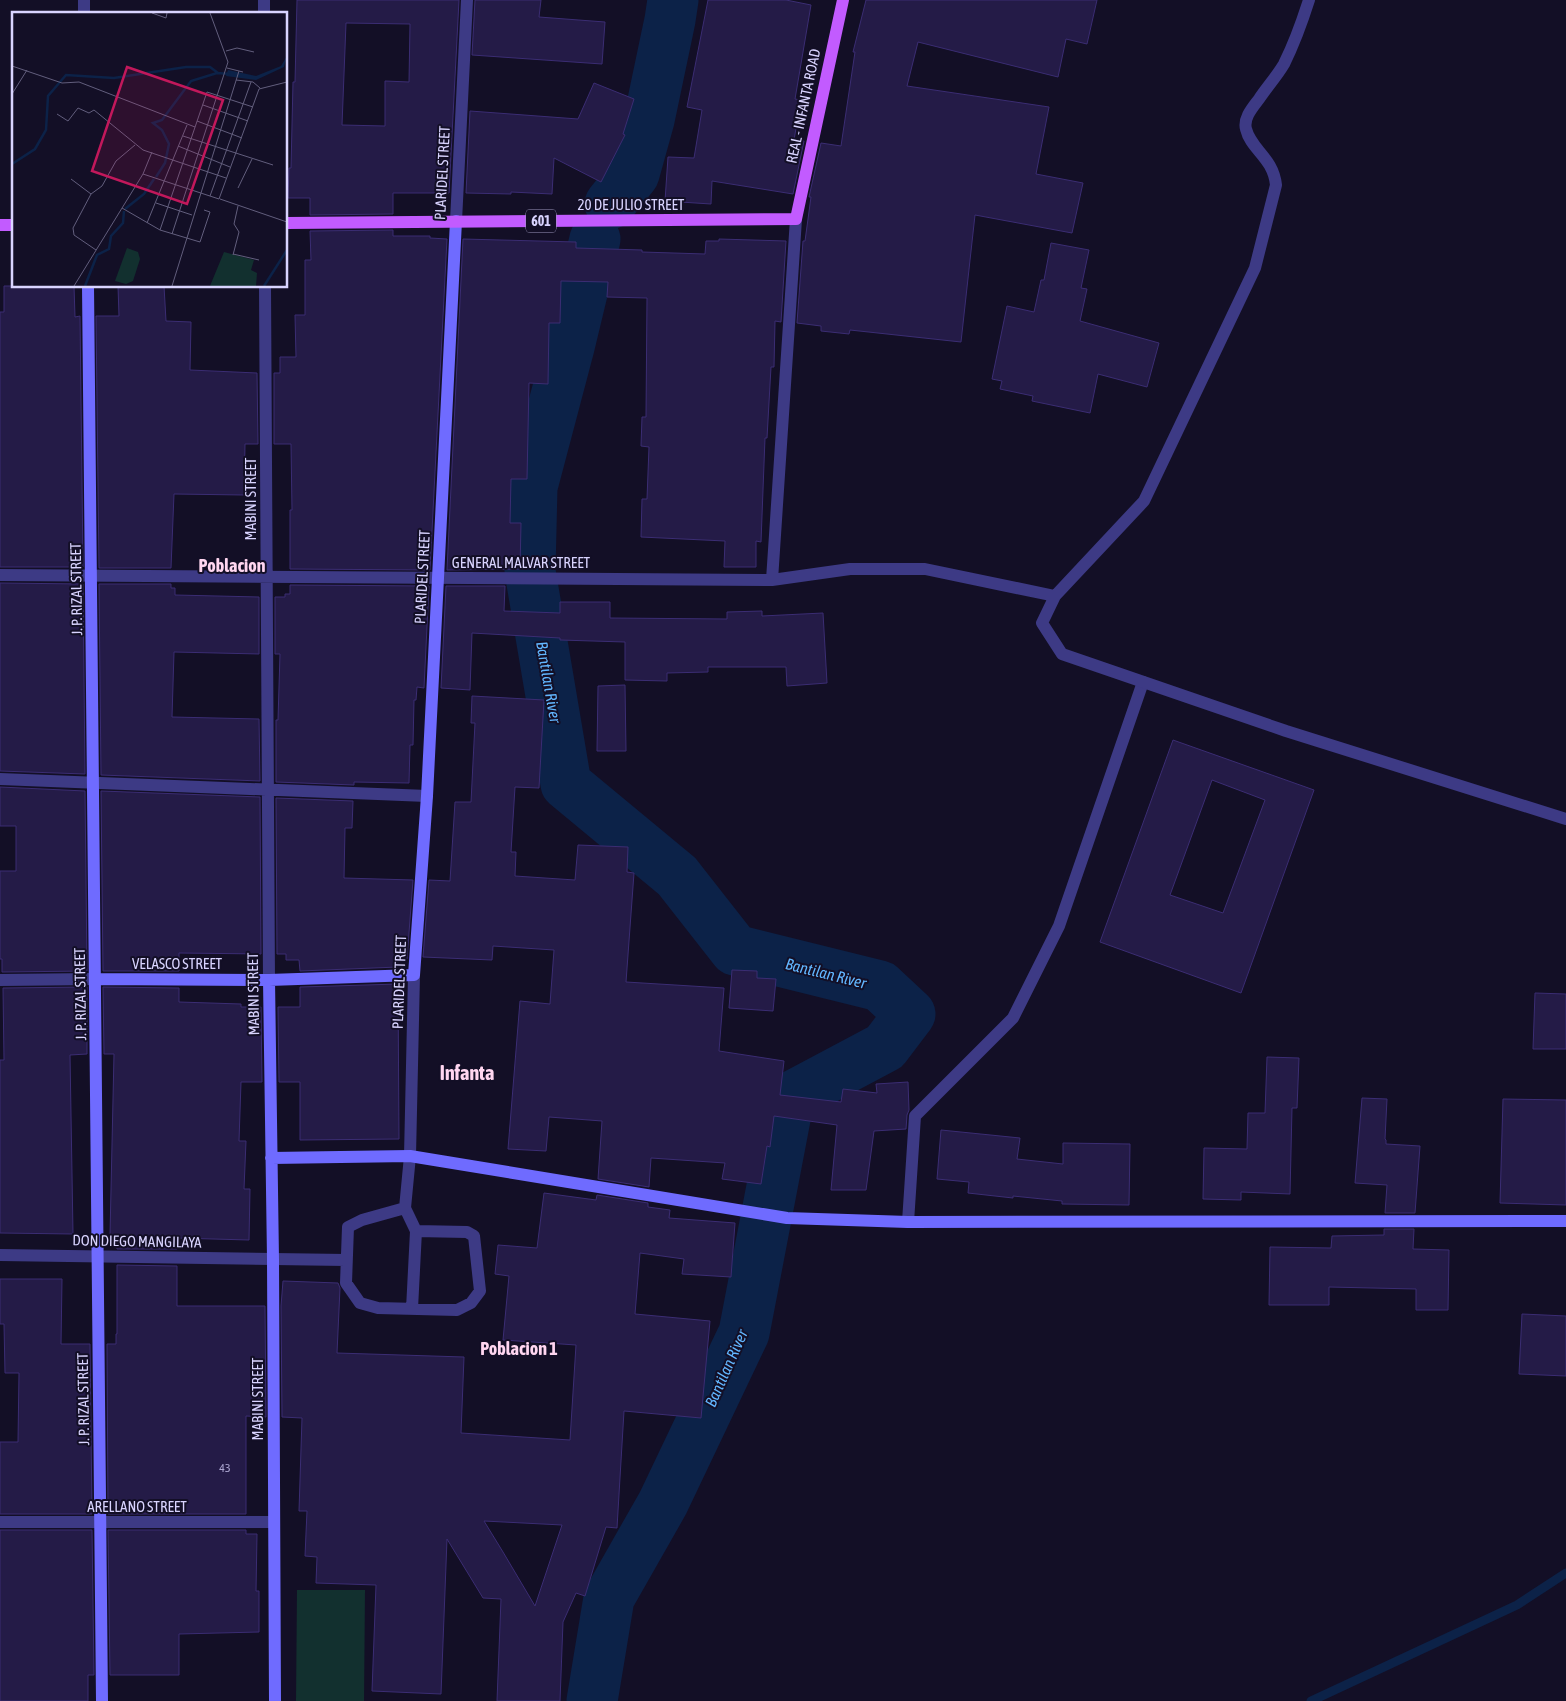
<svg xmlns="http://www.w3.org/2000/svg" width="1566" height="1701" font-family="'Asap Condensed',sans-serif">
  <rect width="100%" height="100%" fill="#130f26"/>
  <path fill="#12302f" d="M 297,1590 L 365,1590 L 364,1701 L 296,1701 Z"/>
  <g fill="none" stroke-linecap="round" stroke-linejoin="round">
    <path stroke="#0c2248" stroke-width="9" d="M 1311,1701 L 1517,1605 L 1566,1573"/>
    <path stroke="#0c2248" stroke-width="51" d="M 610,204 L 634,174 L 649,120 L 670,20 L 673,0
      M 592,1701 L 609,1598 L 663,1503 L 744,1333 L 789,1098 L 885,1047 L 910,1014 L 880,986 L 735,950 L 677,876 L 566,784 L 530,571 L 532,487 L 569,347 L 595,239"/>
  </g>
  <path fill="#241b47" stroke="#3b2d73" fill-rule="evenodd" d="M 297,0 L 459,0 L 449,193 L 393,193 L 393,214 L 310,215 L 310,198 L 288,198 L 289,168 L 291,168 L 293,82 L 295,82 ZM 346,23 L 410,24 L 409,82 L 385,81 L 385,126 L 342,125 Z
    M 475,0 L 541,0 L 539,17 L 605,22 L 602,64 L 472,55 Z
    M 708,0 L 786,0 L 811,5 L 795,99 L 801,100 L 794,140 L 804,141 L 793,194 L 712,181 L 711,204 L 665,201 L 668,157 L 694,158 L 702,110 L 687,107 Z
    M 866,0 L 1097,0 L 1087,44 L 1066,39 L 1058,77 L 918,42 L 907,86 L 1049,107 L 1036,174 L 1083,183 L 1072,233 L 975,215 L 961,342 L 850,330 L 849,334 L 821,331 L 821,326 L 797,323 L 803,241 L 805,241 L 811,197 L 809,197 L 821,143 L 841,146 L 855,52 L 853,52 Z
    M 594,83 L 634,99 L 623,134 L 625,135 L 601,182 L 554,158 L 552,194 L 511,192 L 511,194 L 466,193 L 470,111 L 578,119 Z
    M 393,230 L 393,236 L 430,236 L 430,238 L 447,239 L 430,570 L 290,569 L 290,510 L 292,510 L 291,444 L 274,444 L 274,373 L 280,373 L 280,357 L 296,357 L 295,315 L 305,315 L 305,260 L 311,260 L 310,231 Z
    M 463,239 L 576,242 L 576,248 L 642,250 L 642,252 L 705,254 L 706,241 L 719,241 L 719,239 L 786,241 L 781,322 L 775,321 L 774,367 L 771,367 L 767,438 L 765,438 L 761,542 L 756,541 L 756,567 L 724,567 L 725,541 L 641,537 L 642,499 L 647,499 L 649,447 L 641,446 L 642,417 L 646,417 L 647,298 L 607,297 L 608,282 L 561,281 L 560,323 L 549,323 L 548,384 L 529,383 L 527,479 L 511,479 L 510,523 L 521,523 L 520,569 L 447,570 Z
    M 1051,243 L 1089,250 L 1081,288 L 1087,289 L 1080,321 L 1159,343 L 1147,387 L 1098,374 L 1090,413 L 1032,401 L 1033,396 L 1000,389 L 1002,381 L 992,379 L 1007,306 L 1034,312 L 1041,280 L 1044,280 Z
    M 4,286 L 74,286 L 75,317 L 80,316 L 83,567 L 0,567 L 0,312 L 4,312 Z
    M 118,286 L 164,286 L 166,321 L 191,322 L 190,370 L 257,373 L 258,444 L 245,444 L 244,495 L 174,494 L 171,568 L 99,568 L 96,316 L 119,316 Z
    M 0,583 L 83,584 L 85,774 L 0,771 Z
    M 99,584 L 171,584 L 171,588 L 175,588 L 175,595 L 259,597 L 259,654 L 174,652 L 172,717 L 259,719 L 260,781 L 101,775 Z
    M 290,585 L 429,586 L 424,688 L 417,687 L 416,700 L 414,700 L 413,745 L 410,745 L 409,783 L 354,782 L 354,785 L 276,782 L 276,720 L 278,720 L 280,654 L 275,654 L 275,597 L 285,597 L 285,594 L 290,594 Z
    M 446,586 L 505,586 L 504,611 L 560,613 L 560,602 L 610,602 L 610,618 L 727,619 L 727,612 L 762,611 L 762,616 L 823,613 L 827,683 L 787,686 L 786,667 L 708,667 L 708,672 L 667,673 L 667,681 L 625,680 L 625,642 L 560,640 L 560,638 L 472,633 L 470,690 L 441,688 Z
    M 625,685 L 626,751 L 597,751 L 598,686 Z
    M 472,696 L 544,700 L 539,788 L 515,787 L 511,852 L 516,852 L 515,876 L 575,880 L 578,845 L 628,847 L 627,872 L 634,873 L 626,982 L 724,988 L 719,1051 L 784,1061 L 780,1095 L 841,1102 L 843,1089 L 877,1093 L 876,1084 L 908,1082 L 909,1110 L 907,1115 L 906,1129 L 874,1131 L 866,1190 L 831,1190 L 837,1125 L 774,1116 L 770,1147 L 767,1146 L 761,1184 L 722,1179 L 725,1163 L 651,1158 L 649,1187 L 598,1179 L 602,1121 L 549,1117 L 546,1151 L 508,1149 L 520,1001 L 550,1004 L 554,950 L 493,946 L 492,960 L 423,957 L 429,880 L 450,881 L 455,802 L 471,802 L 475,723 L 471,723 Z
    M 1173,740 L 1314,790 L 1241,993 L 1100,942 ZM 1212,780 L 1265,800 L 1223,913 L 1170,895 Z
    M 0,787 L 85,791 L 87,971 L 2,972 L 2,959 L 0,959 L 0,871 L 16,871 L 16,826 L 0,826 Z
    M 101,791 L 260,797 L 261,954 L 179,953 L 179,971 L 103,971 Z
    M 276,798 L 353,801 L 352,828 L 345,828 L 344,878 L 413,880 L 407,959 L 398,959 L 398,967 L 300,971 L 299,960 L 286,960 L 286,954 L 277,954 Z
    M 732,970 L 757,971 L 757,978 L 776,979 L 773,1011 L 729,1008 Z
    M 398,984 L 399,1139 L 300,1140 L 300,1082 L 279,1082 L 278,1007 L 300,1007 L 300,987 Z
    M 87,987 L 87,1054 L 70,1055 L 73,1234 L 0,1233 L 0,1060 L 4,1060 L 3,988 Z
    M 103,987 L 179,988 L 179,1002 L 241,1004 L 241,1007 L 261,1007 L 262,1082 L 241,1082 L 239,1141 L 246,1141 L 244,1189 L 250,1189 L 249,1240 L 177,1238 L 177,1249 L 117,1249 L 115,1235 L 110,1235 L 114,1054 L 104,1054 Z
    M 1535,993 L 1566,994 L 1566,1049 L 1533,1049 Z
    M 1267,1057 L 1299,1058 L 1297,1108 L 1292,1108 L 1290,1194 L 1241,1192 L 1241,1200 L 1203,1199 L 1204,1148 L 1247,1149 L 1248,1113 L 1265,1113 Z
    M 1362,1098 L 1387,1099 L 1385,1139 L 1386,1140 L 1386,1144 L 1420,1146 L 1415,1213 L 1385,1213 L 1387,1185 L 1355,1183 Z
    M 1503,1099 L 1566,1100 L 1566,1205 L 1500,1203 Z
    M 941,1130 L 1020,1138 L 1017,1159 L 1063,1164 L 1063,1143 L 1130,1144 L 1129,1205 L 1062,1204 L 1062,1201 L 1013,1196 L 1013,1198 L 968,1193 L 969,1182 L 937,1179 Z
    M 544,1193 L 596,1200 L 597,1195 L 648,1203 L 648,1207 L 670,1210 L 669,1218 L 735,1223 L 731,1277 L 682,1274 L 684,1259 L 640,1253 L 635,1314 L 710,1321 L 701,1418 L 624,1411 L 617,1528 L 606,1527 L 585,1596 L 576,1593 L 563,1622 L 560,1701 L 497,1701 L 501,1599 L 483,1598 L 447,1539 L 441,1694 L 372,1691 L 376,1585 L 316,1583 L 317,1557 L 305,1556 L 307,1511 L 299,1511 L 302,1418 L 282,1417 L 281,1306 L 283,1281 L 338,1283 L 340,1288 L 337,1353 L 464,1357 L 461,1433 L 570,1440 L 576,1345 L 503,1340 L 509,1276 L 495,1274 L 498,1245 L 537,1248 ZM 484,1521 L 562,1525 L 535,1606 L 503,1552 Z
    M 1384,1229 L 1414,1229 L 1413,1249 L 1449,1250 L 1448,1310 L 1416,1310 L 1416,1289 L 1329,1287 L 1329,1305 L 1269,1305 L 1270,1247 L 1331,1248 L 1332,1236 L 1384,1235 Z
    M 117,1265 L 177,1266 L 177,1306 L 265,1306 L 266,1417 L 246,1416 L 246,1514 L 108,1514 L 107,1344 L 116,1344 L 116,1334 L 117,1334 Z
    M 0,1279 L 62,1279 L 61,1344 L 90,1344 L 92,1514 L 0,1514 L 0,1442 L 18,1442 L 19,1373 L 5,1373 L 4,1324 L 0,1324 Z
    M 1522,1314 L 1566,1316 L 1566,1376 L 1519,1374 Z
    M 0,1530 L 92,1530 L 94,1675 L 88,1675 L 88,1701 L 0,1701 Z
    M 108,1530 L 246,1530 L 246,1534 L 257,1534 L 256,1591 L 259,1591 L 259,1632 L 179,1634 L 179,1675 L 110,1675 Z"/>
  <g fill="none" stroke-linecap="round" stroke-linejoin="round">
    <path stroke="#3d3a85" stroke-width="12" d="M 410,1156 L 405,1208 L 416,1231 L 412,1309
      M 405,1208 L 362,1220 L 348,1227 L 346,1283 L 360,1303 L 378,1308 L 457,1310 L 471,1303 L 480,1291 L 474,1236 L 467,1232 L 416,1231
      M 908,1222 L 915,1116 L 1013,1018 L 1059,926 L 1143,682
      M 273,1259 L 346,1260"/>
    <path stroke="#3d3a85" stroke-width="12" d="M 84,0 L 84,14
      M 264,0 L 264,14
      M 1309,0 C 1302,22 1294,44 1284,64 C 1277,76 1267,87 1259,99 C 1253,107 1243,118 1246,129 C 1251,150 1273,157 1276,185 L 1255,268 L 1144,501 L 1055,596 L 1042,623 L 1062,654 L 1286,731 L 1566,819
      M 456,221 L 467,0
      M 265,286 L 269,980
      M 0,575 L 772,580 L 850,569 L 925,569 L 1055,596
      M 772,580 L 796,219
      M 0,779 L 427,796
      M 0,980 L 96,979
      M 410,1156 L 414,975
      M 0,1255 L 273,1259
      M 0,1522 L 273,1522"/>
    <path stroke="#6f6bff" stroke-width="12" d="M 88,286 L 102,1701
      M 96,979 L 269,980 L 414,975 L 427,796 L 456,221
      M 269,980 L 273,1259 L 275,1701
      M 271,1158 L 410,1156 L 787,1218 L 908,1222 L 1566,1221"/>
    <path stroke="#c25bff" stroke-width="12" d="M 286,223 L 796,219 L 843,0
      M 0,225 L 14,225"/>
  </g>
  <g text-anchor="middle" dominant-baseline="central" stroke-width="4" stroke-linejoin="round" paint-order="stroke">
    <g font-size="12" fill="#aca6d1">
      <text x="225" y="1468">43</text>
    </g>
    <rect fill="#130f26" stroke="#9e99be" stroke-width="1" x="526" y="209.5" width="30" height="23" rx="4"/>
    <g font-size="14" font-weight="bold" fill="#d9d4ff">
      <text x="541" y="221">601</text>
    </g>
    <g font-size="15" fill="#d9d4ff" stroke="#130f26">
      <text transform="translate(803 106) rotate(-78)">REAL - INFANTA ROAD</text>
      <text transform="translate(442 173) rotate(-87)">PLARIDEL STREET</text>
      <text x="631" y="204">20 DE JULIO STREET</text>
      <text transform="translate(250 499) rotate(-90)">MABINI STREET</text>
      <text x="521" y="562">GENERAL MALVAR STREET</text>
      <text transform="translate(422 577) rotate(-87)">PLARIDEL STREET</text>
      <text transform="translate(76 589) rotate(-91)">J. P. RIZAL STREET</text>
      <text x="177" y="963">VELASCO STREET</text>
      <text transform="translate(399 982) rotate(-88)">PLARIDEL STREET</text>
      <text transform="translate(80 994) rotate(-91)">J. P. RIZAL STREET</text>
      <text transform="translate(253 994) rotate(-91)">MABINI STREET</text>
      <text transform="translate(137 1241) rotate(1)">DON DIEGO MANGILAYA</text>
      <text transform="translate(83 1399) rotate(-91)">J. P. RIZAL STREET</text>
      <text transform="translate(257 1399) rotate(-90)">MABINI STREET</text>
      <text x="137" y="1506">ARELLANO STREET</text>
    </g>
    <g font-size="16" font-style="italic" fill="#62b6ff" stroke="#130f26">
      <text transform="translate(549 682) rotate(80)">Bantilan River</text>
      <text transform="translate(826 973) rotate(14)">Bantilan River</text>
      <text transform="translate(726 1368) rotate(-66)">Bantilan River</text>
    </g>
    <g font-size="18" font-weight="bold" fill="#ffd6f0" stroke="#130f26">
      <text x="232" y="565">Poblacion</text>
      <text x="519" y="1348">Poblacion 1</text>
    </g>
    <g font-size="20" font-weight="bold" fill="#ffd6f0" stroke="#130f26">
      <text x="467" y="1072">Infanta</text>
    </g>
  </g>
  <g transform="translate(12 12)">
    <rect width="275" height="275" fill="#130f26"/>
    <path d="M 212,240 L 242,248 L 239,258 L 245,261 L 244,274 L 198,274 Z" fill="#12302f"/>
    <path d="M 115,236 L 126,240 L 128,247 L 121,269 L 114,272 L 103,269 Z" fill="#12302f"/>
    <path d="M 275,44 L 272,55 L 244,68 L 214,64 L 216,58 L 244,64 L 269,54 Z" fill="#0c2248"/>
    <path fill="none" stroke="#0c2248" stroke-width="2.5" d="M 0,152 L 23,137 L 34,118 L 36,84 L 54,63 L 102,66 L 174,55 L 198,55 L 206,61M 144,165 L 153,151 L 157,132 L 150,118 L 141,111 L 150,108 L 179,69 L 205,61 L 219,62M 113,197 L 132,182 L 142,167M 73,274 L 85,243 L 97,237 L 99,224 L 111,211 L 112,199M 252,274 L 275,238"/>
    <path fill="none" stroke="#625e7d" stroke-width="1" d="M 140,1 L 154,6 L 155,1M 214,39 L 225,36 L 242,40M 0,54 L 50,71 L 67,70 L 183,115M 215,56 L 231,60M 224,68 L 241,70 L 248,76M 0,82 L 15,58M 191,93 L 236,109M 45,102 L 56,109 L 66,96 L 77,101 L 82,98 L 131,138 L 214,166M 185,109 L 230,126M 171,124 L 261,153M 166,134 L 218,155M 131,162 L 140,140M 59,167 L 79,182M 226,176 L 240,147M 198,184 L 239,70M 208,187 L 275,210M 144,191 L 180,203M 110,196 L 148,218 L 188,230 L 198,200 L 192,198M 135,211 L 175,113M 148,218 L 195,80 L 241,95M 160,222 L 216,50 L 198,1M 84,238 L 62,223 L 61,216 L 79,182 L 90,174 L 104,149 L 123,133M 221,242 L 247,248M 221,243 L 227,220 L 222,212 L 226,194M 62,274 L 131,162 L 207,187 L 247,77 L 275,70M 160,274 L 227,59"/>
    <path fill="#c2185b" fill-opacity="0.15" stroke="#c2185b" stroke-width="2.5" d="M 115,55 L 211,88 L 175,192 L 80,159 Z"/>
    <rect width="275" height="275" fill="none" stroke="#d9d4ff" stroke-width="2.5"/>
  </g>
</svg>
